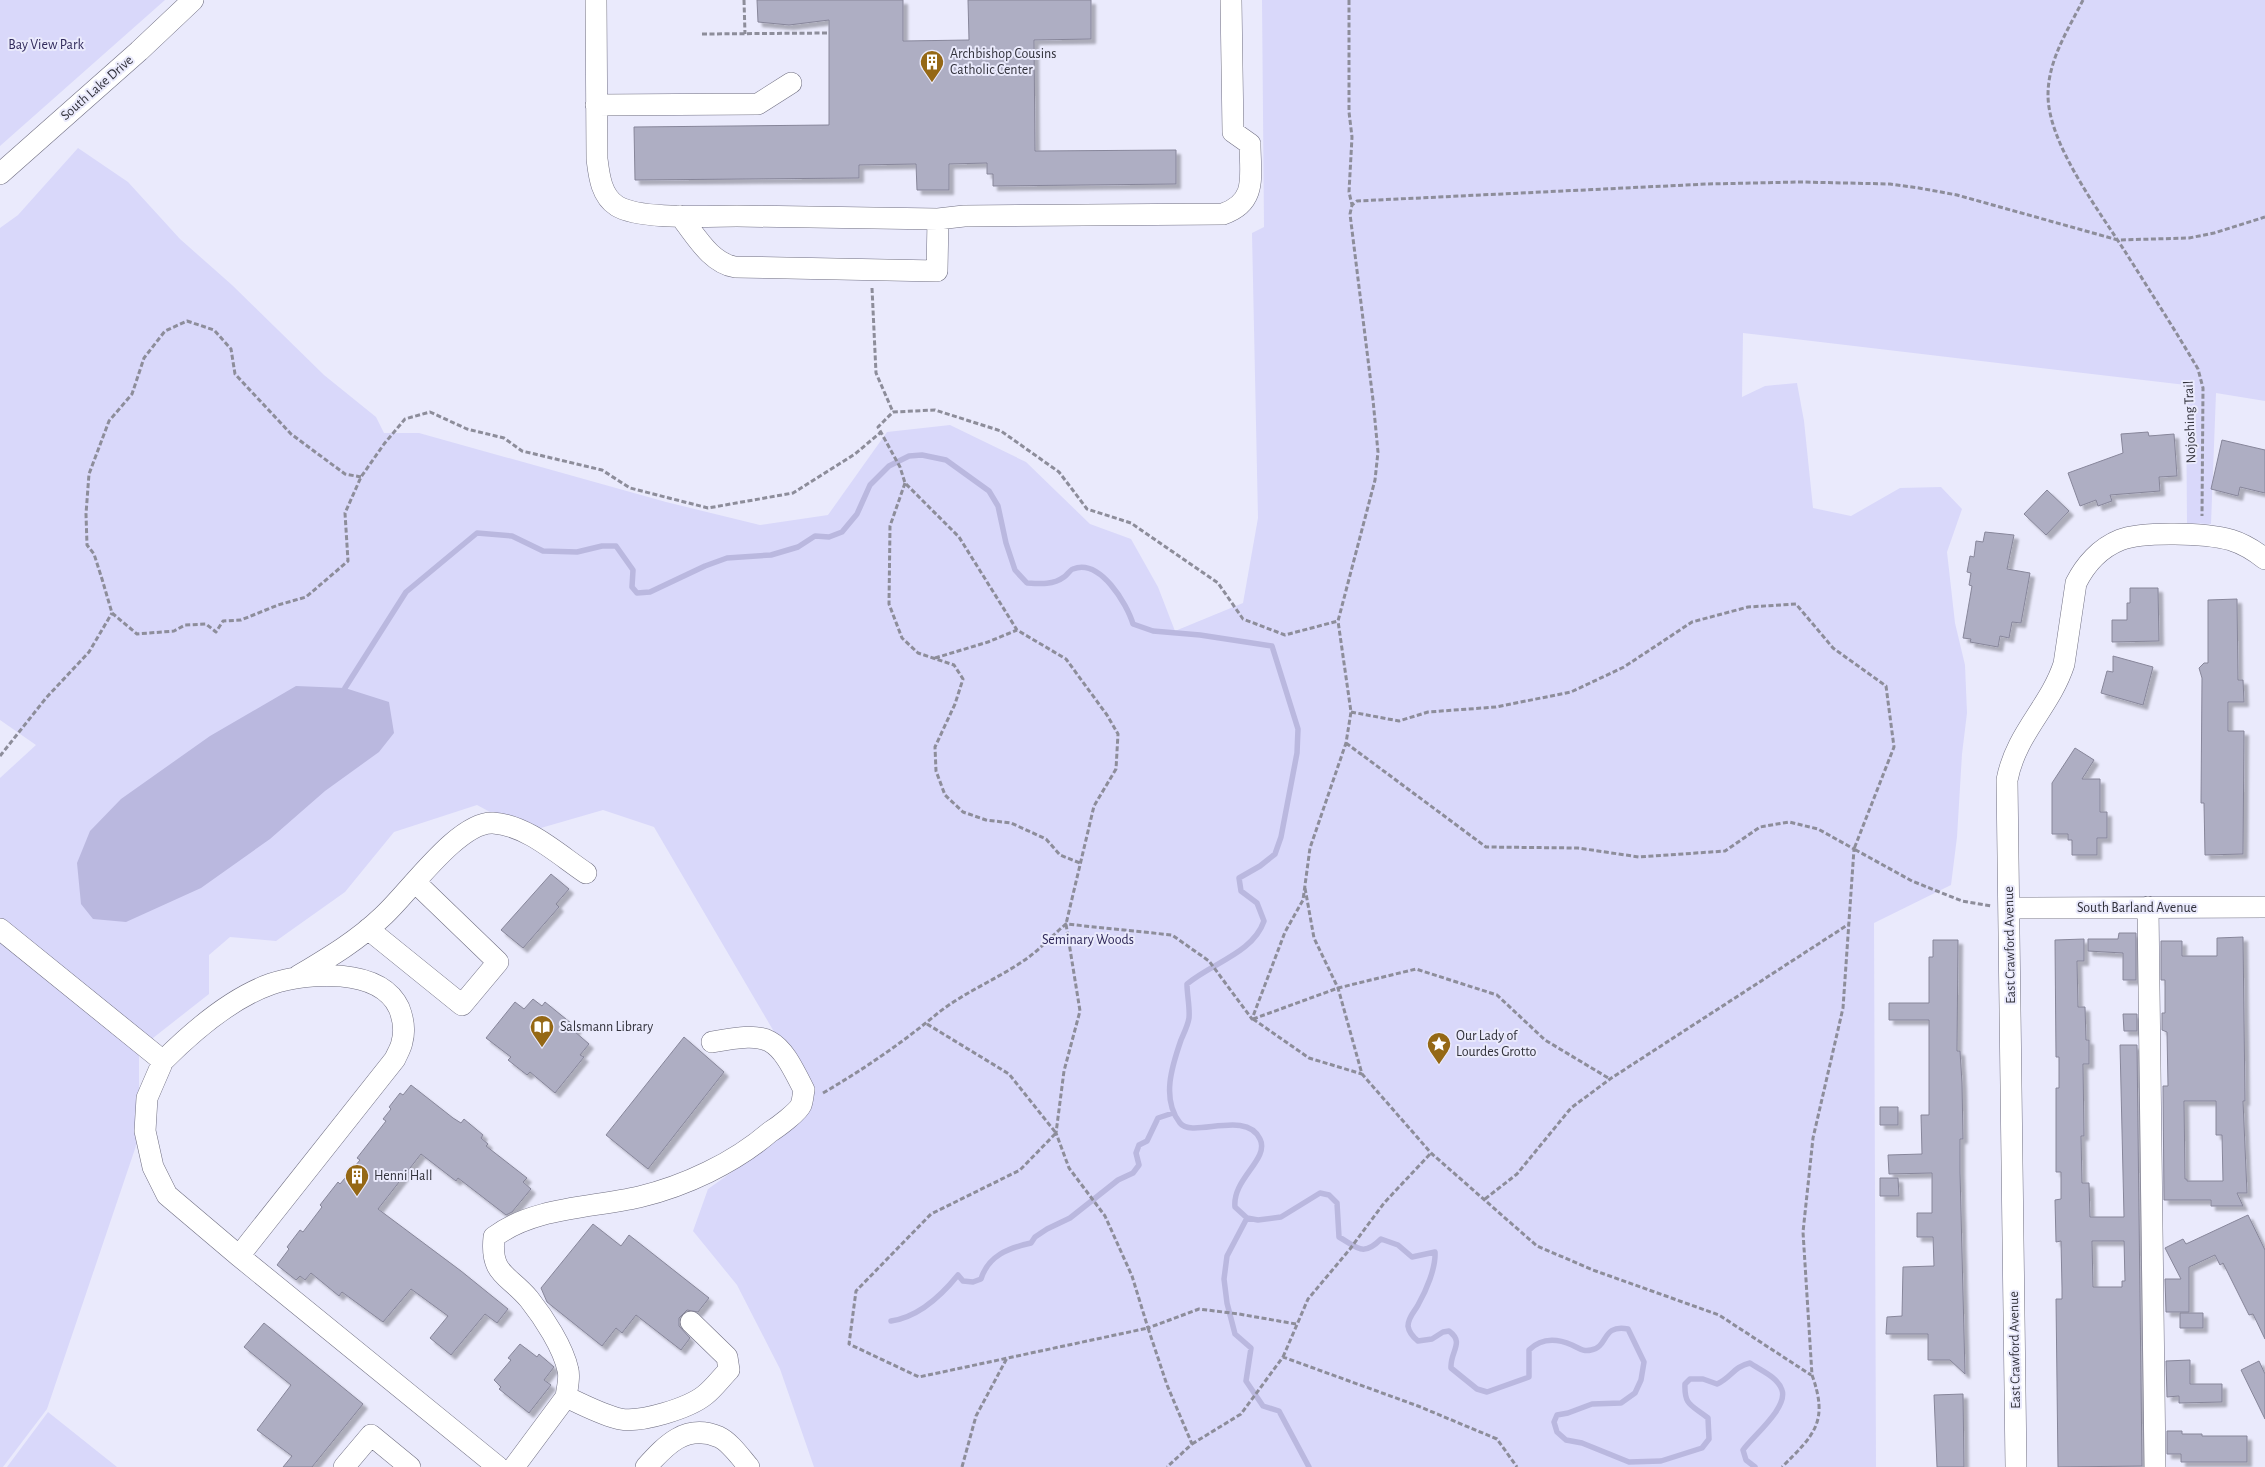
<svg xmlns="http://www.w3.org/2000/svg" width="2265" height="1467" font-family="'Alegreya Sans',sans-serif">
  <defs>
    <filter id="shadow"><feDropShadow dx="4.5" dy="4.5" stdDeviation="1" flood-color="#0004"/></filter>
  </defs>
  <rect width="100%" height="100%" fill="#eaeafc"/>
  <path fill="#d9d8fa" d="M 0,0 L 165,0 L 0,146 Z
    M 1262,0 L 2265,0 L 2265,401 L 2216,393 L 2211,524 L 2187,523 L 2186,385 L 1743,333 L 1742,397 L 1765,386 L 1797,383 L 1804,421 L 1813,508 L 1851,516 L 1900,488 L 1941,487 L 1962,509 L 1947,552 L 1955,623 L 1965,665 L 1967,713 L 1962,754 L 1957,837 L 1951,885 L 1874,923 L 1876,1467 L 814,1467 L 780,1369 L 737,1285 L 693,1231 L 708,1189 L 786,1134 L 797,1071 L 654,827 L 603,810 L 527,832 L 477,805 L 394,832 L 345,892 L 276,941 L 230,937 L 209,955 L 209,994 L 139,1049 L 139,1137 L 47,1409 L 3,1467 L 0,1467 L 0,778 L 36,745 L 0,720 L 0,228 L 18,215 L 78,148 L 128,182 L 180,239 L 232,285 L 324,375 L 376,417 L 384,433 L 419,433 L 666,502 L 760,525 L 828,515 L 887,432 L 950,425 L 1026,462 L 1090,524 L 1131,539 L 1158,587 L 1175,631 L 1243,603 L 1258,518 L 1252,233 L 1264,227 Z
    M 48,1412 L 117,1467 L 7,1467 Z"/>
  <path fill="#bab8df" d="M 296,686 L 345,688 L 389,702 L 394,733 L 379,752 L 325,791 L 270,839 L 201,888 L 126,922 L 93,919 L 81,904 L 77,863 L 90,831 L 121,799 L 210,736 Z"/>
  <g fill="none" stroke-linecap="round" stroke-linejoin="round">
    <path stroke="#bab8df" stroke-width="5.5" d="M 345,688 L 406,592 L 477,533 L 512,536 L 543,551 L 577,552 L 602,546 L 616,546 L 633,570 L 632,587 L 637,593 L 650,592 L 705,566 L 727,558 L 771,555 L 798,547 L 815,536 L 829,537 L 842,532 L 857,514 L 870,485 L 889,466 L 909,456 L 922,455 L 946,460 L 989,491 L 998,506 L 1006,543 L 1015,570 L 1027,583 C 1041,584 1053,585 1064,577 C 1067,575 1070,570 1073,569 C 1100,558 1127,604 1133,624 L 1153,631 L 1200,635 L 1272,646 L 1298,729 L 1297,753 L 1281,837 L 1275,854 L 1260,866 L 1239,878 L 1241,891 L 1257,903 L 1264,921 C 1253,953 1212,963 1187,984 C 1187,995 1190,1007 1189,1018 C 1188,1025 1184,1033 1181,1040 C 1172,1066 1161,1099 1180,1123 C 1192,1139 1246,1109 1260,1139 C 1270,1159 1232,1179 1235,1207 L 1247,1218 L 1258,1220 L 1281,1217 L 1320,1193 L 1329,1195 L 1337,1203 L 1339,1237 C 1358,1248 1363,1257 1381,1239 L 1398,1245 L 1412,1257 L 1435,1252 C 1436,1268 1426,1291 1418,1305 C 1415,1311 1408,1317 1408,1326 C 1409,1333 1413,1337 1418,1341 L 1432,1339 L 1443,1332 L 1449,1331 C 1465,1343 1450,1351 1451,1368 L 1477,1389 L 1487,1392 L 1529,1377 L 1529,1350 C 1541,1338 1556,1338 1572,1345 C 1579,1348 1583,1352 1591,1350 C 1609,1347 1601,1324 1628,1329 L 1644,1362 L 1641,1380 L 1635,1393 L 1621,1403 L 1592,1404 L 1568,1413 L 1557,1415 L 1554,1422 L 1557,1432 L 1566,1440 L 1582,1443 L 1629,1462 L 1661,1461 L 1702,1448 L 1709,1439 L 1708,1418 C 1692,1405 1684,1406 1685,1384 L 1690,1379 L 1703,1379 L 1717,1384 C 1732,1377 1733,1367 1750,1363 C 1760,1370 1778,1377 1782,1390 C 1788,1408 1753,1436 1743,1450 L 1746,1460 L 1755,1467
      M 1247,1218 L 1227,1256 L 1224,1279 L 1227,1303 L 1235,1334 L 1251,1348 L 1246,1381 L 1263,1406 L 1279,1411 L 1309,1467
      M 891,1321 C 919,1317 941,1296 958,1275 L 963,1281 L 973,1282 L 981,1279 C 988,1256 1008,1248 1031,1243 L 1035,1237 L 1047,1229 L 1070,1218 L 1118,1180 L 1133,1173 L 1139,1165 L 1136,1153 L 1139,1145 L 1147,1141 L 1158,1118 L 1173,1113"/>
  </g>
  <path fill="#aeaec3" stroke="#87869a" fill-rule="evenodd" filter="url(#shadow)" d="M 757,0 L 903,0 L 903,41 L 969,40 L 968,0 L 1091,0 L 1091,39 L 1034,40 L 1035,151 L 1176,150 L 1176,184 L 993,186 L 993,174 L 987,174 L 987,163 L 949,164 L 949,190 L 917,190 L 916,164 L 859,165 L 859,178 L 635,180 L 634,127 L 829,125 L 829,20 L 789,25 L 758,22 Z
    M 2148,432 L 2149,436 L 2174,434 L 2177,476 L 2159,477 L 2160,491 L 2110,495 L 2112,501 L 2098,506 L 2096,500 L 2080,506 L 2068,473 L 2123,453 L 2121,434 Z
    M 2222,440 L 2265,450 L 2265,493 L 2240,487 L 2238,496 L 2211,489 Z
    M 2047,490 L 2069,511 L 2046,535 L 2024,514 Z
    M 1985,532 L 2014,535 L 2007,569 L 2030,573 L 2021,623 L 2012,622 L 2009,638 L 2000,636 L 1998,647 L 1970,642 L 1971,639 L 1963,638 L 1972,586 L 1969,585 L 1971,573 L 1967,572 L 1970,556 L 1974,557 L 1976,541 L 1983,542 Z
    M 2130,588 L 2158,588 L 2159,641 L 2112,642 L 2112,620 L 2127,620 L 2127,603 L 2130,603 Z
    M 2237,599 L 2238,680 L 2243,680 L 2244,702 L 2228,702 L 2228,731 L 2244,731 L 2243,854 L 2205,855 L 2204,803 L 2201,803 L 2202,678 L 2199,668 L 2204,663 L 2208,663 L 2208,600 Z
    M 2113,656 L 2153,667 L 2143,705 L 2101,693 L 2107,671 L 2113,672 Z
    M 2075,748 L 2094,760 L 2082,779 L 2100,779 L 2100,812 L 2107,812 L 2107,838 L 2097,838 L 2097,855 L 2072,855 L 2072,840 L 2068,840 L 2068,834 L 2052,834 L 2052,783 Z
    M 551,874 L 569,889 L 556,904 L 559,907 L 523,948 L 501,930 Z
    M 2119,933 L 2136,933 L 2136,980 L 2123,980 L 2123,953 L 2088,951 L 2088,939 L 2118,939 Z
    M 2243,937 L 2245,1101 L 2243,1101 L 2247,1193 L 2237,1193 L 2243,1206 L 2211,1206 L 2211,1200 L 2164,1200 L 2163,1086 L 2168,1086 L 2167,1032 L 2162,1030 L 2162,1013 L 2165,1013 L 2165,980 L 2161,980 L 2161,941 L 2182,941 L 2182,956 L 2217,956 L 2217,938 ZM 2184,1101 L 2216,1101 L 2216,1135 L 2222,1135 L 2223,1181 L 2187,1181 L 2187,1179 L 2185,1179 Z
    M 2084,939 L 2084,961 L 2077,961 L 2078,1007 L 2085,1007 L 2086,1040 L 2089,1040 L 2089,1064 L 2083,1064 L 2084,1136 L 2081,1136 L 2082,1183 L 2089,1183 L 2090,1217 L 2124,1217 L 2120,1045 L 2137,1045 L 2142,1466 L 2058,1467 L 2056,1299 L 2062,1299 L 2062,1288 L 2061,1241 L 2056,1242 L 2055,1200 L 2061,1199 L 2061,1172 L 2056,1172 L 2056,1088 L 2059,1088 L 2059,1057 L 2056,1057 L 2055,940 ZM 2092,1241 L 2124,1241 L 2125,1281 L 2122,1281 L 2122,1287 L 2093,1287 Z
    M 1933,940 L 1958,940 L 1957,1051 L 1960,1051 L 1962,1083 L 1963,1139 L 1960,1139 L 1960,1172 L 1965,1374 L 1950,1360 L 1928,1360 L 1928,1334 L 1886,1334 L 1887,1317 L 1902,1316 L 1903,1267 L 1934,1266 L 1933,1237 L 1917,1237 L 1917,1213 L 1932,1213 L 1932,1173 L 1889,1174 L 1888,1155 L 1922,1154 L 1921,1115 L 1929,1115 L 1929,1020 L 1889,1020 L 1889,1003 L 1929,1003 L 1929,957 L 1933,957 Z
    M 533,999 L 542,1006 L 545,1002 L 577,1028 L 574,1031 L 589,1044 L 580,1055 L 584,1057 L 555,1093 L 530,1072 L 527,1075 L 508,1060 L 511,1057 L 486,1038 L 515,1002 L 524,1009 Z
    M 2123,1014 L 2137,1014 L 2137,1031 L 2124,1031 Z
    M 684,1037 L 724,1072 L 648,1169 L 606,1135 Z
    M 411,1085 L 453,1118 L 461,1123 L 464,1119 L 483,1135 L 481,1138 L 488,1144 L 486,1146 L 527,1178 L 523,1182 L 531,1189 L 512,1212 L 506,1215 L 458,1178 L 456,1181 L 421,1154 L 378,1209 L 461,1271 L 508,1309 L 497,1323 L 485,1314 L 451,1355 L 430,1338 L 448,1316 L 411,1289 L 383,1322 L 342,1292 L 339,1296 L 311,1273 L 305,1280 L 300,1276 L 296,1280 L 277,1265 L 289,1249 L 287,1247 L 300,1230 L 303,1232 L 322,1207 L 320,1205 L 338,1182 L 340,1184 L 360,1160 L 357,1158 L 386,1121 L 383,1119 L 391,1109 L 389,1107 L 400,1093 L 403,1095 Z
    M 1880,1107 L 1898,1107 L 1898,1125 L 1880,1125 Z
    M 1880,1178 L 1898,1178 L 1899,1196 L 1880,1196 Z
    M 2248,1215 L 2265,1250 L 2265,1339 L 2253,1314 L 2249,1315 L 2223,1263 L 2220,1265 L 2215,1255 L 2189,1267 L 2189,1312 L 2166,1312 L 2165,1279 L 2181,1279 L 2165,1248 L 2183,1239 L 2186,1244 Z
    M 593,1224 L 621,1246 L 629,1235 L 709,1298 L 698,1312 L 687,1310 L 679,1318 L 679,1326 L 690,1338 L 681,1350 L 636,1315 L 622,1333 L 616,1328 L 602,1346 L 547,1302 L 541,1288 Z
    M 2180,1313 L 2203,1313 L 2203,1328 L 2180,1328 Z
    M 264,1323 L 363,1404 L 312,1467 L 283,1467 L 292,1456 L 257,1430 L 291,1385 L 244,1347 Z
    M 520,1344 L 537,1357 L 539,1354 L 554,1367 L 544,1380 L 551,1385 L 529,1413 L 499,1389 L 501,1387 L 494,1380 L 511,1360 L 508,1358 Z
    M 2190,1360 L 2190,1384 L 2222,1384 L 2222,1402 L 2179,1403 L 2179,1396 L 2167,1397 L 2166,1361 Z
    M 2259,1361 L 2265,1374 L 2265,1419 L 2241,1370 Z
    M 1963,1394 L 1964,1467 L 1937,1467 L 1934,1395 Z
    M 2167,1431 L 2182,1431 L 2182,1434 L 2202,1434 L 2202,1436 L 2247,1436 L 2247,1462 L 2181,1462 L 2181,1454 L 2167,1454 Z"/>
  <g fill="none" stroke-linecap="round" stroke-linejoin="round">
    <g stroke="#706f82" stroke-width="22">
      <path id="minor" d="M 596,0 L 597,159 C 599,175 601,196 617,206 C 640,220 708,216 737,216 C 804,217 871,218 938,219 L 964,216 L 1223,214 C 1258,202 1250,175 1250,144 L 1233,132 L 1231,0
        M 596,105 L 758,104 L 791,83
        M 0,174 L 139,51 L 193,0
        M 680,216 C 695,234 710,263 735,267 L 937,271 L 938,219
        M 2148,907 L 2155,1467
        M 2009,908 L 2265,907
        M 0,929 L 163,1061 L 147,1098 L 145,1131 L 153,1167 L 167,1195 L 239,1256 L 498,1467
        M 368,929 L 462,1005 L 498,962 L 415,882
        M 298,976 C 328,958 357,941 382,917 C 408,894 458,821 493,823 C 527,825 559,855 586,873
        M 163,1061 C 192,1032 231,998 271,984 C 307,972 380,967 399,1008 C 403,1018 405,1031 402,1042 C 401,1048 397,1054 395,1059 L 239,1256
        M 566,1397 C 567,1389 570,1378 568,1370 C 563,1347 544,1318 529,1299 C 508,1274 490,1275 494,1237 C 534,1207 591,1208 639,1197 C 685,1186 734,1163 770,1132 C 778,1127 798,1112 801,1105 C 803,1100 803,1094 804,1090 C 777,1036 771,1031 712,1042
        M 344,1467 L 371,1435 L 410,1467
        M 514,1467 L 566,1397 C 584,1405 602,1415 620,1419 C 641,1423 689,1408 705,1395 C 714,1388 721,1378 729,1370 L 727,1357 L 691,1322
        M 646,1467 C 666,1445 686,1423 719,1437 C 730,1442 741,1458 749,1467
        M 2016,1467 L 2007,780 C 2016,733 2050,707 2064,664 L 2076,583 C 2085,565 2100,548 2120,540 C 2143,531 2206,533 2231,540 C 2244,544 2255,551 2265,559"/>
    </g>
    <path stroke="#8d8d9a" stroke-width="3" stroke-dasharray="5 2.5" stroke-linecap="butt" d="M 744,0 L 745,34
      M 1349,0 L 1349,112 L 1352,137 L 1349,192 L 1352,205
      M 2083,0 C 2068,30 2048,60 2048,95 C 2048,144 2100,212 2126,253 C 2150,291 2175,330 2198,369 L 2203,388 L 2202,516
      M 702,34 L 829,33
      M 872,288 L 876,373 L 893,412
      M 361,477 L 345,474 L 291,434 L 235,374 L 231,349 L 214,330 L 187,321 L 165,331 L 144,358 L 132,394 L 109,421 L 89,474 L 86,514 L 87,545 L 94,554 L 102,579 L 112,613 L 137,634 L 174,631 L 185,625 L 206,624 L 216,632 L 223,621 L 241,620 L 278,605 L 306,597 L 348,561 L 345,513 L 361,477 L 384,444 L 405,419 L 430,412 L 467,429 L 504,438 L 522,451 L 602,470 L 630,488 L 708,508 L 793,493 L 855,454 L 881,432
      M 905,483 L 890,526 L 889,604 L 902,638 L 918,653 L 954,665 L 963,679 L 955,704 L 935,747 L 936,771 L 945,795 L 963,812 L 986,820 L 1011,823 L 1046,839 L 1060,855 L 1080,863
      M 935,658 L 988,642 L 1017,630
      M 1351,712 L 1399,721 L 1428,712 L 1496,707 L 1571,692 L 1624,667 L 1692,622 L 1748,607 L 1796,604 L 1833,648 L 1886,686 L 1894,747 L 1854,849 L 1912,881 L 1962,901 L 1991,906
      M 1346,743 L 1486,847 L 1578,848 L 1639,857 L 1725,851 L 1760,827 L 1789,822 L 1818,829 L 1854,849 L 1843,1008 L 1813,1138 L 1803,1232 L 1812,1375 C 1829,1422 1814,1435 1782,1467
      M 0,756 L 46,698 L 89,652 L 112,613
      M 1305,888 L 1314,938 L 1338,988 L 1362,1074 L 1431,1153 L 1537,1246 L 1593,1270 L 1719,1315 L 1811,1375
      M 1253,1019 L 1338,988 L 1416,969 L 1497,995 L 1545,1040 L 1610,1079
      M 1253,1019 L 1309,1058 L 1362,1074
      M 927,1024 L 1009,1074 L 1056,1133 L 1020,1170 L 931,1214 L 856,1291 L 849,1344 L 919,1377 L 1148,1328 L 1167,1385 L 1192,1444 L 1167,1467
      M 823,1093 C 864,1069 902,1043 938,1013 C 966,991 1000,978 1029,957 C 1042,947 1053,935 1066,924 L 1172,935 L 1209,961 L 1252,1019 L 1285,932 L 1303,900 L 1310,848 L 1346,743 L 1351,712 L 1338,621
      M 1485,1199 L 1517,1174 L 1571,1108 L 1610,1079 L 1849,924
      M 1296,1324 L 1239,1314 L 1199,1309 L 1148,1328 L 1132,1276 L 1105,1216 L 1069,1168 L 1056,1133 L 1064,1071 L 1080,1011 L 1066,924 L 1094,806 L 1116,769 L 1118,734 L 1107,715 L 1066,659 L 1017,630 L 959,537 L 905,483 L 900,467 L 878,427 L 893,412 L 935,410 L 1001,431 L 1059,472 L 1087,509 L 1131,523 L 1218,583 L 1243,619 L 1285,635 L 1338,621 L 1375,480 L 1378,452 L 1373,400 L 1350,214 L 1352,205 L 1357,201 L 1707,184 L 1800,182 L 1890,184 L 1919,188 L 1957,195 L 2118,240 L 2189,238 L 2214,233 L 2265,217
      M 1283,1357 L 1308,1299 L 1350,1249 L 1384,1203 L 1431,1153
      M 1192,1444 L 1241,1414 L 1283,1357 L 1418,1406 L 1497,1439 L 1517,1467
      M 962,1467 L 976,1416 L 1007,1358"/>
    <use href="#minor" stroke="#fff" stroke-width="21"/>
  </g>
  <defs>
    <g id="building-pin" transform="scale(1.25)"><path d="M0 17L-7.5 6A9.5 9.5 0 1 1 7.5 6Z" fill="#956815" stroke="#eaeafc"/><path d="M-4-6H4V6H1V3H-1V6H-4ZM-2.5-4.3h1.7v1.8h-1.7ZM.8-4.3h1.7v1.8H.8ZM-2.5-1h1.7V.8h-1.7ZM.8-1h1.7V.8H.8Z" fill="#fff"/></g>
    <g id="library-pin" transform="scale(1.25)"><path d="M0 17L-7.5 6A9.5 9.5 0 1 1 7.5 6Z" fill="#956815" stroke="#eaeafc"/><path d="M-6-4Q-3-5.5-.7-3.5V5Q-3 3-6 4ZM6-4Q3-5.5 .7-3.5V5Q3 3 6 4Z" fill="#fff"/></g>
    <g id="sight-pin" transform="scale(1.25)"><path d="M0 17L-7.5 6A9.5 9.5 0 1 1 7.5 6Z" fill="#956815" stroke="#eaeafc"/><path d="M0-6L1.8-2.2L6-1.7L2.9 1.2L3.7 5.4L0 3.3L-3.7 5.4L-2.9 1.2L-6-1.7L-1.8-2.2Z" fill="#fff"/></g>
  </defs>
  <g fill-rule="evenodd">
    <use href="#building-pin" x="932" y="62"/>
    <use href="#library-pin" x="542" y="1027"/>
    <use href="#sight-pin" x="1439" y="1044"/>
    <use href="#building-pin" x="357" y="1176"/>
  </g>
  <g text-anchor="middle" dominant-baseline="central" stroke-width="4" stroke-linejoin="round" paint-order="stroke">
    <g font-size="14" fill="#30295a" stroke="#eaeafc">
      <text x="46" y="45">Bay View Park</text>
      <text x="1088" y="940">Seminary Woods</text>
    </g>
    <g font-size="14" fill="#32323b" stroke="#eaeafc" text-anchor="start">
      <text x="950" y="54">Archbishop Cousins<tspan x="950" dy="16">Catholic Center</tspan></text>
      <text x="560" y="1027">Salsmann Library</text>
      <text x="1456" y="1036">Our Lady of<tspan x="1456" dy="16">Lourdes Grotto</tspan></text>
      <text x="374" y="1176">Henni Hall</text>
    </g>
    <g font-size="14" fill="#32323b" stroke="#eaeafc">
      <text transform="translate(97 88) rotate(-41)">South Lake Drive</text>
      <text transform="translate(2190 422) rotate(-92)">Nojoshing Trail</text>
      <text x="2137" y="908">South Barland Avenue</text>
      <text transform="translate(2010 945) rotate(-91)">East Crawford Avenue</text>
      <text transform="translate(2015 1350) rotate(-91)">East Crawford Avenue</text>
    </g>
  </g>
</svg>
